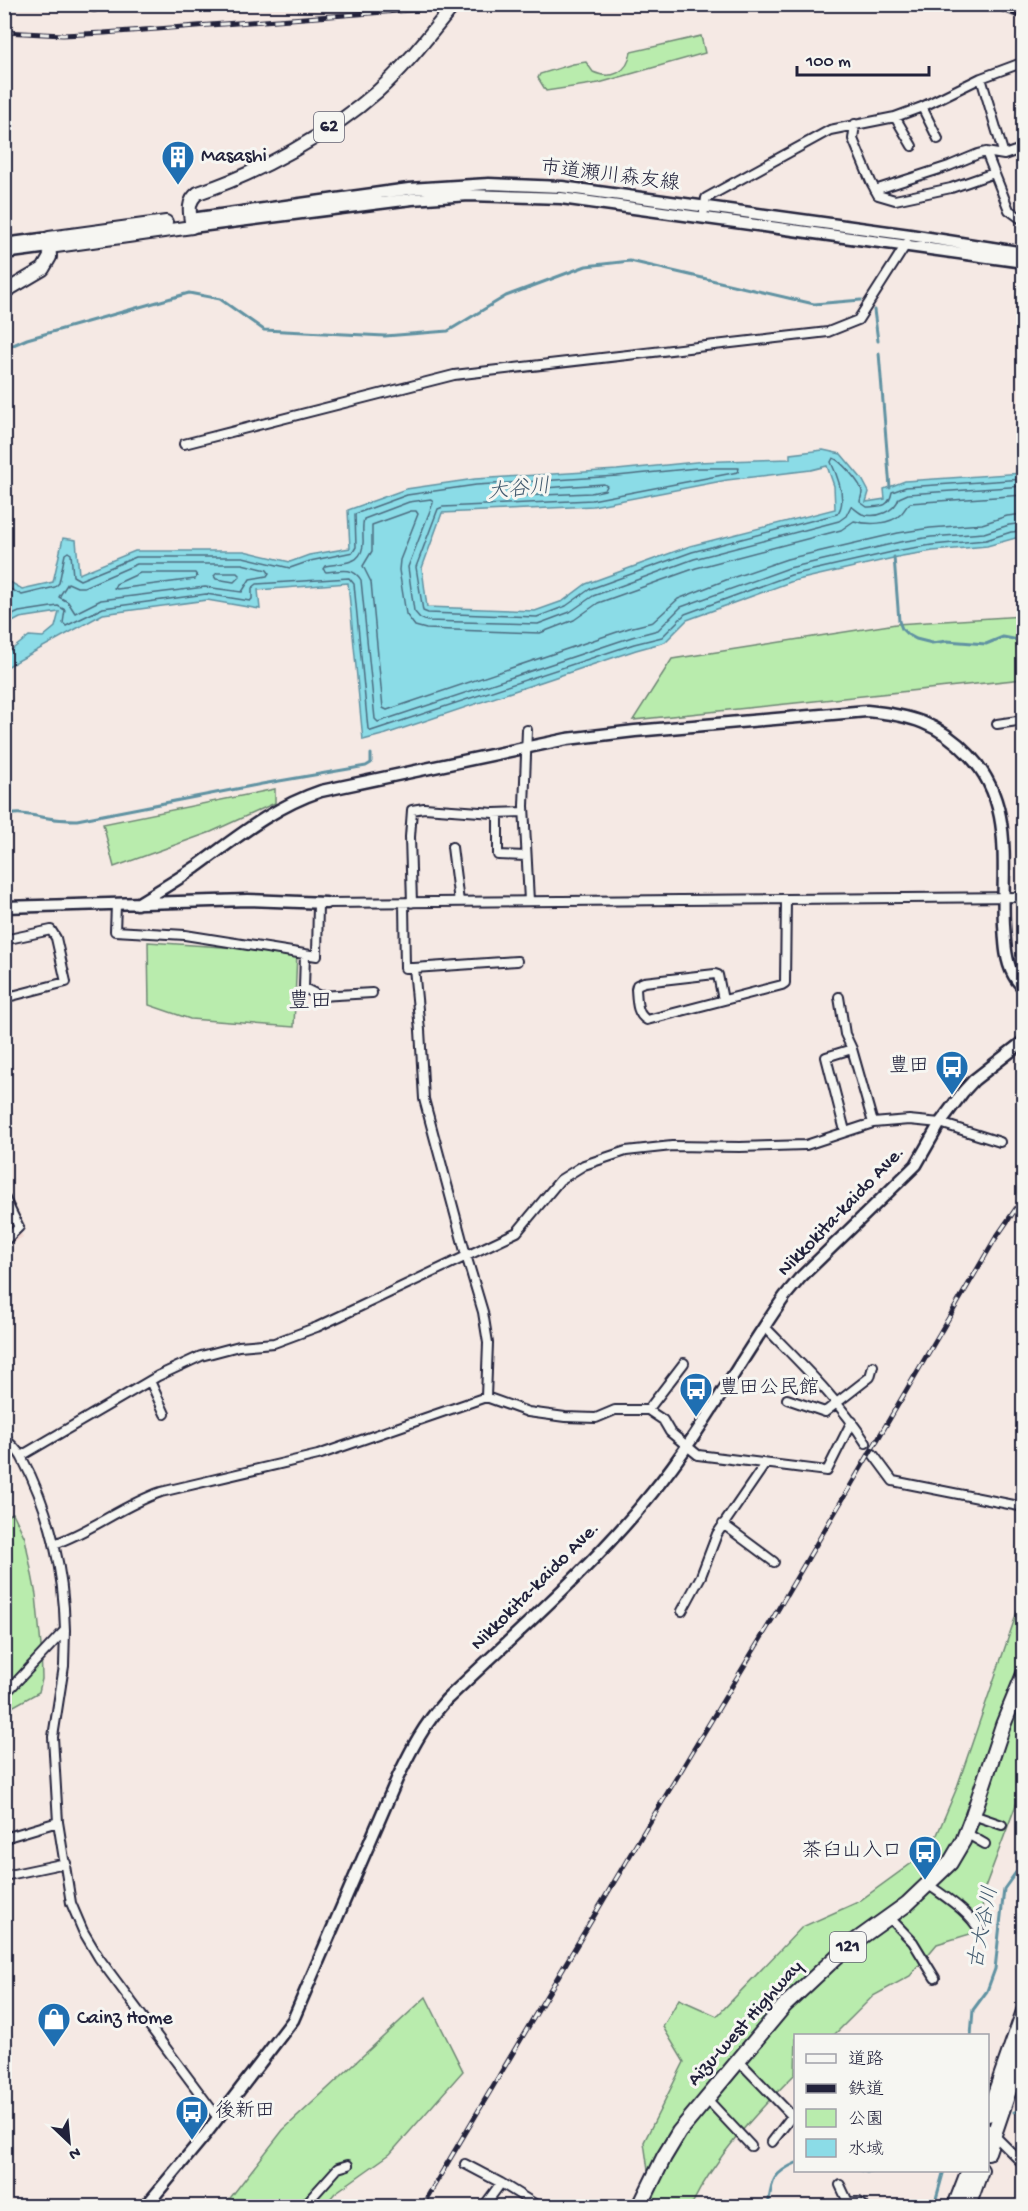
<svg xmlns="http://www.w3.org/2000/svg" width="1028" height="2211" font-family="'Gochi Hand','Klee One',sans-serif">
  <rect width="100%" height="100%" fill="#f5e9e4"/>
  <filter id="ink" filterUnits="userSpaceOnUse"><feTurbulence type="fractalNoise" baseFrequency=".0167" numOctaves="2"/><feDisplacementMap in="SourceGraphic" scale="12" xChannelSelector="R" yChannelSelector="G"/><feConvolveMatrix kernelMatrix="1 2 1 2 8 2 1 2 1" color-interpolation-filters="sRGB"/></filter>
  <g filter="url(#ink)">
    <path fill="#f3d9d3" d="M 4,1203 L 23,1237 L 5,1247 L 4,1247 Z"/>
    <path fill="#b9ecad" stroke="#6e8774" stroke-width="1.5" d="M 701,36 L 705,53 L 599,83 L 546,91 L 538,78 L 540,74 L 573,64 L 586,62 L 593,72 C 611,80 628,73 631,52 Z
      M 1023,616 L 1023,679 L 633,720 L 672,659 L 896,624 Z
      M 275,789 L 275,803 L 211,832 L 114,867 L 103,824 Z
      M 148,942 L 297,952 L 294,1027 L 190,1019 L 149,1005 Z
      M 13,1513 L 25,1538 L 36,1595 L 41,1646 L 42,1679 L 39,1692 L 5,1711 L 4,1517 Z
      M 1023,1595 L 1023,1786 L 984,1890 L 980,1931 L 937,1944 L 910,1976 L 873,1996 L 834,2035 L 796,2036 L 795,2074 C 756,2113 715,2157 691,2206 L 640,2206 L 650,2185 L 644,2142 L 684,2062 L 663,2027 L 679,1999 L 717,2016 L 802,1927 L 858,1902 L 931,1849 L 956,1790 Z
      M 426,1997 L 463,2071 L 390,2154 L 335,2193 L 324,2206 L 224,2206 L 283,2130 Z"/>
    <path fill="#8bdce7" stroke="#6192a2" stroke-width="1.5" fill-rule="evenodd" d="M 823,450 L 841,454 L 862,479 L 869,492 L 866,502 L 885,499 L 884,489 L 905,481 L 1023,473 L 1023,536 L 987,546 L 933,551 L 902,556 L 793,581 L 687,620 L 665,642 L 636,650 L 386,734 L 363,740 L 348,583 L 258,590 L 260,609 L 207,600 L 103,614 L 5,668 L 5,655 L 29,636 L 43,637 L 55,627 L 59,612 L 20,618 L 5,626 L 5,579 L 22,589 L 53,582 L 63,538 L 76,540 L 79,574 L 135,551 L 244,551 L 290,562 L 309,555 L 350,548 L 348,510 L 406,489 L 475,479 L 617,470 L 696,462 L 790,459 L 790,454 ZM 827,466 L 834,486 L 835,509 L 690,546 L 586,584 L 563,601 L 535,611 L 427,607 L 422,568 L 442,513 L 593,506 L 727,480 L 811,470 Z"/>
    <g fill="none" stroke-linecap="round" stroke-linejoin="round">
      <path stroke="#4c6c80" stroke-width="1.5" d="M 604,484 L 607,486 L 605,490 L 591,493 L 496,497 L 493,494 L 496,491 Z
        M 1024,486 L 908,494 L 899,498 C 895,511 877,519 862,514 C 858,512 854,508 851,506 L 846,516 L 839,521 L 694,559 L 593,596 L 570,612 L 538,624 L 427,621 L 420,618 L 414,611 L 408,567 L 433,503 L 431,499 L 409,502 L 364,519 C 362,525 363,531 363,538 C 365,565 346,562 325,566 L 323,569 L 326,572 C 339,571 353,566 361,580 L 375,719 L 378,722 L 632,637 L 658,630 L 681,607 L 789,568 L 900,542 L 931,537 L 984,533 L 1009,525 L 1024,523
        M 1024,495 L 910,503 C 906,506 905,510 901,514 C 890,525 868,525 854,521 L 841,530 L 696,568 L 598,603 L 574,620 L 540,633 L 426,629 L 415,626 L 406,614 L 399,570 L 400,560 L 418,514 L 416,511 L 411,511 L 372,525 L 372,551 L 363,566 L 371,582 L 383,708 L 387,710 L 629,628 L 653,622 L 678,599 L 726,580 L 787,559 L 898,533 L 930,528 L 982,524 L 1007,516 L 1024,514
        M 137,564 L 242,564 L 267,570 L 269,573 L 267,576 L 250,579 L 242,592 L 205,587 L 101,600 L 75,613 L 68,602 L 59,597 L 68,583 L 77,587 L 84,587 Z
        M 140,573 L 195,573 L 197,576 L 195,579 L 117,589 L 114,588 L 116,584 Z
        M 217,573 L 237,573 L 240,576 L 234,582 L 216,579 L 214,576 Z
        M 4,586 L 22,595 L 55,587 L 59,583 L 65,554 L 68,552 L 71,554 L 73,576 L 80,580 L 136,557 L 243,557 L 290,568 L 310,561 L 353,552 L 356,547 L 355,514 L 407,495 L 476,485 L 617,476 L 697,468 L 739,468 L 738,472 L 592,500 L 443,507 L 438,509 L 416,567 L 423,611 L 428,613 L 537,617 L 566,606 L 590,589 L 692,552 L 837,514 C 848,502 837,475 831,462 L 833,458 C 840,460 862,484 862,492 C 862,496 860,499 860,502 L 867,507 C 881,506 889,508 892,492 L 906,487 L 1024,479
        M 4,619 L 19,612 L 58,606 L 65,610 L 63,623 L 66,626 L 103,608 L 206,594 L 250,601 L 252,599 L 252,588 L 257,584 L 349,578 L 354,584 L 368,729 L 371,731 L 634,644 L 662,637 L 685,614 L 791,575 L 901,550 L 932,545 L 986,540 L 1011,532 L 1024,531"/>
      <path stroke="#6192a2" stroke-width="3" d="M 874,310 L 878,341
        M 4,349 L 27,339 L 189,293 L 220,299 L 264,330 L 385,336 L 448,331 L 506,296 L 586,266 L 630,261 L 814,304 L 861,300
        M 879,353 L 890,488
        M 894,557 L 899,621 L 902,629 L 907,634 L 916,639 L 932,643 L 947,641 L 986,644 L 1003,637 L 1024,641
        M 4,816 C 21,811 32,816 48,818 C 58,820 68,820 77,820 L 262,784 L 366,766 L 371,763 L 371,754
        M 971,2036 L 973,2010 L 987,1991 L 995,1969 L 1004,1889 L 1024,1861
        M 1014,2112 L 1024,2111
        M 861,2170 L 867,2172 L 874,2170
        M 768,2206 C 772,2182 771,2174 796,2163
        M 934,2206 L 944,2170"/>
      <g stroke="#22223b" stroke-width="12">
        <path id="street" d="M 94,7 L 94,4
          M 1021,63 L 1024,73
          M 981,78 L 1004,155
          M 922,107 L 938,139
          M 895,117 L 912,146
          M 855,124 L 853,139 L 871,182 L 878,195 L 895,200 L 951,188 L 994,173
          M 986,152 L 1009,210 L 1024,221
          M 875,190 L 949,166 L 978,154 L 986,152 L 1004,155 L 1024,148
          M 704,211 L 706,198 L 830,130 L 895,117 L 922,107 L 981,78 L 1024,62
          M 184,444 L 454,375 L 828,332 L 858,320 L 907,243
          M 997,724 L 1024,720
          M 527,730 L 524,806 L 529,901
          M 498,813 L 498,855 L 526,856
          M 452,847 L 459,902
          M 326,903 L 1024,897
          M 404,903 L 405,968 L 414,968 L 420,1030 L 424,1099 L 466,1255 L 483,1312 L 488,1343 L 486,1397
          M 412,903 L 410,837 L 412,810 L 424,808 L 494,813 L 524,812
          M 116,905 L 115,931 L 185,935 L 317,956 L 318,903
          M 4,940 L 51,930 L 56,938 L 66,982 L 4,998
          M 305,954 L 304,988 L 320,996 L 372,993
          M 414,968 L 517,961
          M 839,997 L 845,1034 L 852,1049 L 873,1123
          M 723,1000 L 718,975 L 715,974 L 644,982 L 637,985 L 636,989 C 637,1000 636,1014 647,1020 L 782,985 L 785,983 L 786,899
          M 845,1131 L 826,1057 L 852,1049
          M 4,1197 L 19,1227 L 4,1242
          M 764,1326 C 800,1363 838,1399 866,1443
          M 150,1381 L 165,1414
          M 787,1399 L 825,1412 L 870,1377 L 873,1366
          M 648,1410 L 684,1363
          M 4,1437 C 10,1444 18,1450 22,1458 C 50,1510 64,1572 65,1630 L 4,1695
          M 873,1454 L 893,1481 L 1024,1507
          M 21,1456 L 158,1376 L 201,1356 L 239,1346 L 274,1343 L 317,1327 L 517,1232 L 560,1180 L 584,1165 L 626,1151 L 672,1146 L 740,1147 L 806,1145 L 873,1123 L 909,1120 L 940,1123 L 1000,1142
          M 723,1524 L 774,1562
          M 54,1544 C 92,1531 123,1505 161,1492 L 318,1455 L 486,1397 L 528,1412 L 565,1417 L 596,1418 L 615,1410 L 648,1410 L 663,1420 L 670,1432 L 698,1455 L 827,1471 L 852,1421
          M 682,1611 L 701,1576 L 717,1534 L 765,1464
          M 65,1630 L 64,1666 L 53,1737 L 58,1822 L 71,1903 L 83,1931 L 99,1958 L 218,2118
          M 973,1815 L 1002,1825
          M 966,1833 L 985,1844
          M 4,1840 L 11,1836 L 58,1822
          M 4,1876 L 66,1863
          M 929,1885 C 948,1899 968,1911 980,1931
          M 889,1917 L 913,1942 L 935,1978
          M 738,2060 L 796,2120
          M 706,2098 L 751,2146
          M 988,2129 L 1024,2165
          M 772,2142 L 792,2116
          M 465,2164 L 501,2183 L 538,2206
          M 840,2185 L 848,2202
          M 304,2206 L 338,2168 L 348,2165
          M 484,2206 L 501,2183
          M 835,2206 L 848,2202 L 859,2202 L 864,2206"/>
      </g>
      <g stroke="#22223b" stroke-width="15">
        <path id="secondary" d="M 191,219 L 409,189 L 489,184 L 562,187 L 910,235 L 1024,253
          M 192,227 L 412,199 L 469,195 L 561,198 L 1024,262
          M 4,244 L 49,238
          M 4,253 L 49,247
          M 137,904 C 157,892 177,880 196,867 C 236,838 273,807 321,791 L 567,739 L 635,731 L 867,711 C 910,715 939,723 969,755 C 1015,803 1001,865 1004,925 C 1005,940 1005,960 1013,974 C 1015,979 1020,984 1024,989
          M 4,907 L 248,900 L 326,903
          M 146,2206 L 205,2135 L 293,2020 L 397,1779 C 412,1748 423,1726 446,1700 C 516,1633 591,1569 652,1493 C 701,1433 740,1360 785,1296 L 800,1278 L 916,1165 L 940,1123 L 963,1092 L 974,1080 L 1024,1041"/>
      </g>
      <g stroke="#22223b" stroke-width="16">
        <path id="primary" d="M 49,247 L 192,227 C 190,214 186,202 198,193 C 261,172 328,135 378,91 C 407,65 430,34 455,4
          M 4,292 L 43,269 L 50,257 L 49,238 L 166,222"/>
      </g>
      <g stroke="#22223b" stroke-width="18">
        <path id="highway" d="M 988,2114 L 1024,2011
          M 988,2152 L 1024,2046
          M 640,2206 L 664,2157 L 679,2132 L 784,2006 L 847,1947 L 907,1904 L 950,1863 L 963,1841 L 973,1815 L 1003,1725 L 1024,1674
          M 955,2206 L 969,2170
          M 968,2206 L 981,2170"/>
      </g>
      <use href="#street" stroke="#f6f6f2" stroke-width="8"/>
      <use href="#secondary" stroke="#f6f6f2" stroke-width="10"/>
      <use href="#primary" stroke="#f6f6f2" stroke-width="12"/>
      <use href="#highway" stroke="#f6f6f2" stroke-width="14"/>
      <g stroke="#22223b" stroke-width="5">
        <path id="rail" d="M 986,4 L 1024,18
          M 732,6 L 757,4
          M 4,32 L 63,35 L 104,33 L 492,4
          M 422,2206 L 639,1840 L 773,1618 L 995,1239 L 1024,1197"/>
      </g>
      <use href="#rail" stroke="#f6f6f2" stroke-width="3" stroke-dasharray="9" stroke-linecap="butt"/>
    </g>
  </g>
  <defs>
    <g id="building-pin" transform="scale(1.725)"><path d="M0 17L-7.5 6A9.5 9.5 0 1 1 7.5 6Z" fill="#1f6fb2" stroke="#f6f6f2"/><path d="M-4-6H4V6H1V3H-1V6H-4ZM-2.5-4.3h1.7v1.8h-1.7ZM.8-4.3h1.7v1.8H.8ZM-2.5-1h1.7V.8h-1.7ZM.8-1h1.7V.8H.8Z" fill="#fff"/></g>
    <g id="bus-pin" transform="scale(1.725)"><path d="M0 17L-7.5 6A9.5 9.5 0 1 1 7.5 6Z" fill="#1f6fb2" stroke="#f6f6f2"/><path d="M-5-6H5V4H4V6H2V4H-2V6H-4V4H-5ZM-3.5-4V0h7V-4ZM-3.5 1.2v1.5H-2V1.2ZM2 1.2v1.5H3.5V1.2Z" fill="#fff"/></g>
    <g id="shop-pin" transform="scale(1.725)"><path d="M0 17L-7.5 6A9.5 9.5 0 1 1 7.5 6Z" fill="#1f6fb2" stroke="#f6f6f2"/><path d="M-5-2.5h2.3a2.7 3.5 0 0 1 5.4 0H5L5.5 6h-11ZM-1.5-2.5h3a1.5 2.3 0 0 0-3 0Z" fill="#fff"/></g>
  </defs>
  <g fill-rule="evenodd">
    <use href="#building-pin" x="178" y="157"/>
    <use href="#bus-pin" x="952" y="1067"/>
    <use href="#bus-pin" x="696" y="1389"/>
    <use href="#bus-pin" x="925" y="1852"/>
    <use href="#shop-pin" x="54" y="2019"/>
    <use href="#bus-pin" x="192" y="2112"/>
  </g>
  <g text-anchor="middle" dominant-baseline="central" stroke-width="6" stroke-linejoin="round" paint-order="stroke">
    <g fill="#f6f6f2" stroke="#626272" stroke-width="1.5">
      <rect x="314" y="112" width="30" height="30" rx="4.5"/>
      <rect x="830" y="1932" width="36" height="30" rx="4.5"/>
    </g>
    <g font-size="18" font-weight="bold" fill="#22223b">
      <text x="329" y="127">62</text>
      <text x="848" y="1947">121</text>
    </g>
    <g font-size="20" fill="#22223b" stroke="#f6f6f2" text-anchor="start">
      <text x="201" y="157">Masashi</text>
      <text x="929" y="1067" text-anchor="end">豊田</text>
      <text x="719" y="1389">豊田公民館</text>
      <text x="902" y="1852" text-anchor="end">茶臼山入口</text>
      <text x="77" y="2019">Cainz Home</text>
      <text x="215" y="2112">後新田</text>
    </g>
    <g font-size="20" fill="#22223b" stroke="#f6f6f2">
      <text transform="translate(610 177) rotate(7)">市道瀬川森友線</text>
      <text transform="translate(842 1212) rotate(-46)">Nikkokita-kaido Ave.</text>
      <text transform="translate(536 1587) rotate(-45)">Nikkokita-kaido Ave.</text>
      <text transform="translate(746 2024) rotate(-48)">Aizu-west Highway</text>
    </g>
    <g font-size="21" font-style="italic" fill="#425a6f" stroke="#f6f6f2">
      <text transform="translate(519 491) rotate(-6)">大谷川</text>
      <text transform="translate(985 1928) rotate(-79)">古大谷川</text>
    </g>
    <g font-size="22" fill="#22223b" stroke="#f6f6f2">
      <text x="310" y="1003">豊田</text>
    </g>
  </g>
  <rect width="1028" height="2211" fill="none" stroke="#f6f6f2" stroke-width="24"/>
  <rect x="12" y="12" width="1004" height="2187" fill="none" stroke="#22223b" stroke-width="2" filter="url(#ink)"/>
  <rect x="794" y="2034" width="195" height="138" fill="#f6f6f2" stroke="#a1a1a9" stroke-width="1.5"/>
  <rect x="806" y="2054" width="30" height="9" fill="#f6f6f2" stroke="#a1a1a9" stroke-width="1.5"/>
  <text x="848" y="2064" font-size="18" fill="#22223b">道路</text>
  <rect x="806" y="2084" width="30" height="9" fill="#22223b" stroke="#a1a1a9" stroke-width="1.5"/>
  <text x="848" y="2094" font-size="18" fill="#22223b">鉄道</text>
  <rect x="806" y="2109" width="30" height="18" fill="#b9ecad" stroke="#a1a1a9" stroke-width="1.5"/>
  <text x="848" y="2124" font-size="18" fill="#22223b">公園</text>
  <rect x="806" y="2139" width="30" height="18" fill="#8bdce7" stroke="#a1a1a9" stroke-width="1.5"/>
  <text x="848" y="2154" font-size="18" fill="#22223b">水域</text>
  <g transform="translate(69 2142) rotate(154)" stroke="#f6f6f2" stroke-width="4.5" paint-order="stroke">
  <path d="M0-4.5L10 22L0 15L-10 22Z" fill="#22223b"/>
  <text y="-9" font-size="16" font-weight="bold" text-anchor="middle" fill="#22223b">N</text>
  </g>
  <path d="M797 66v9h132v-9" fill="none" stroke="#22223b" stroke-width="3"/>
  <text x="806" y="66" font-size="18" fill="#22223b" stroke="#f6f6f2" stroke-width="4.5" paint-order="stroke">100 m</text>
</svg>
